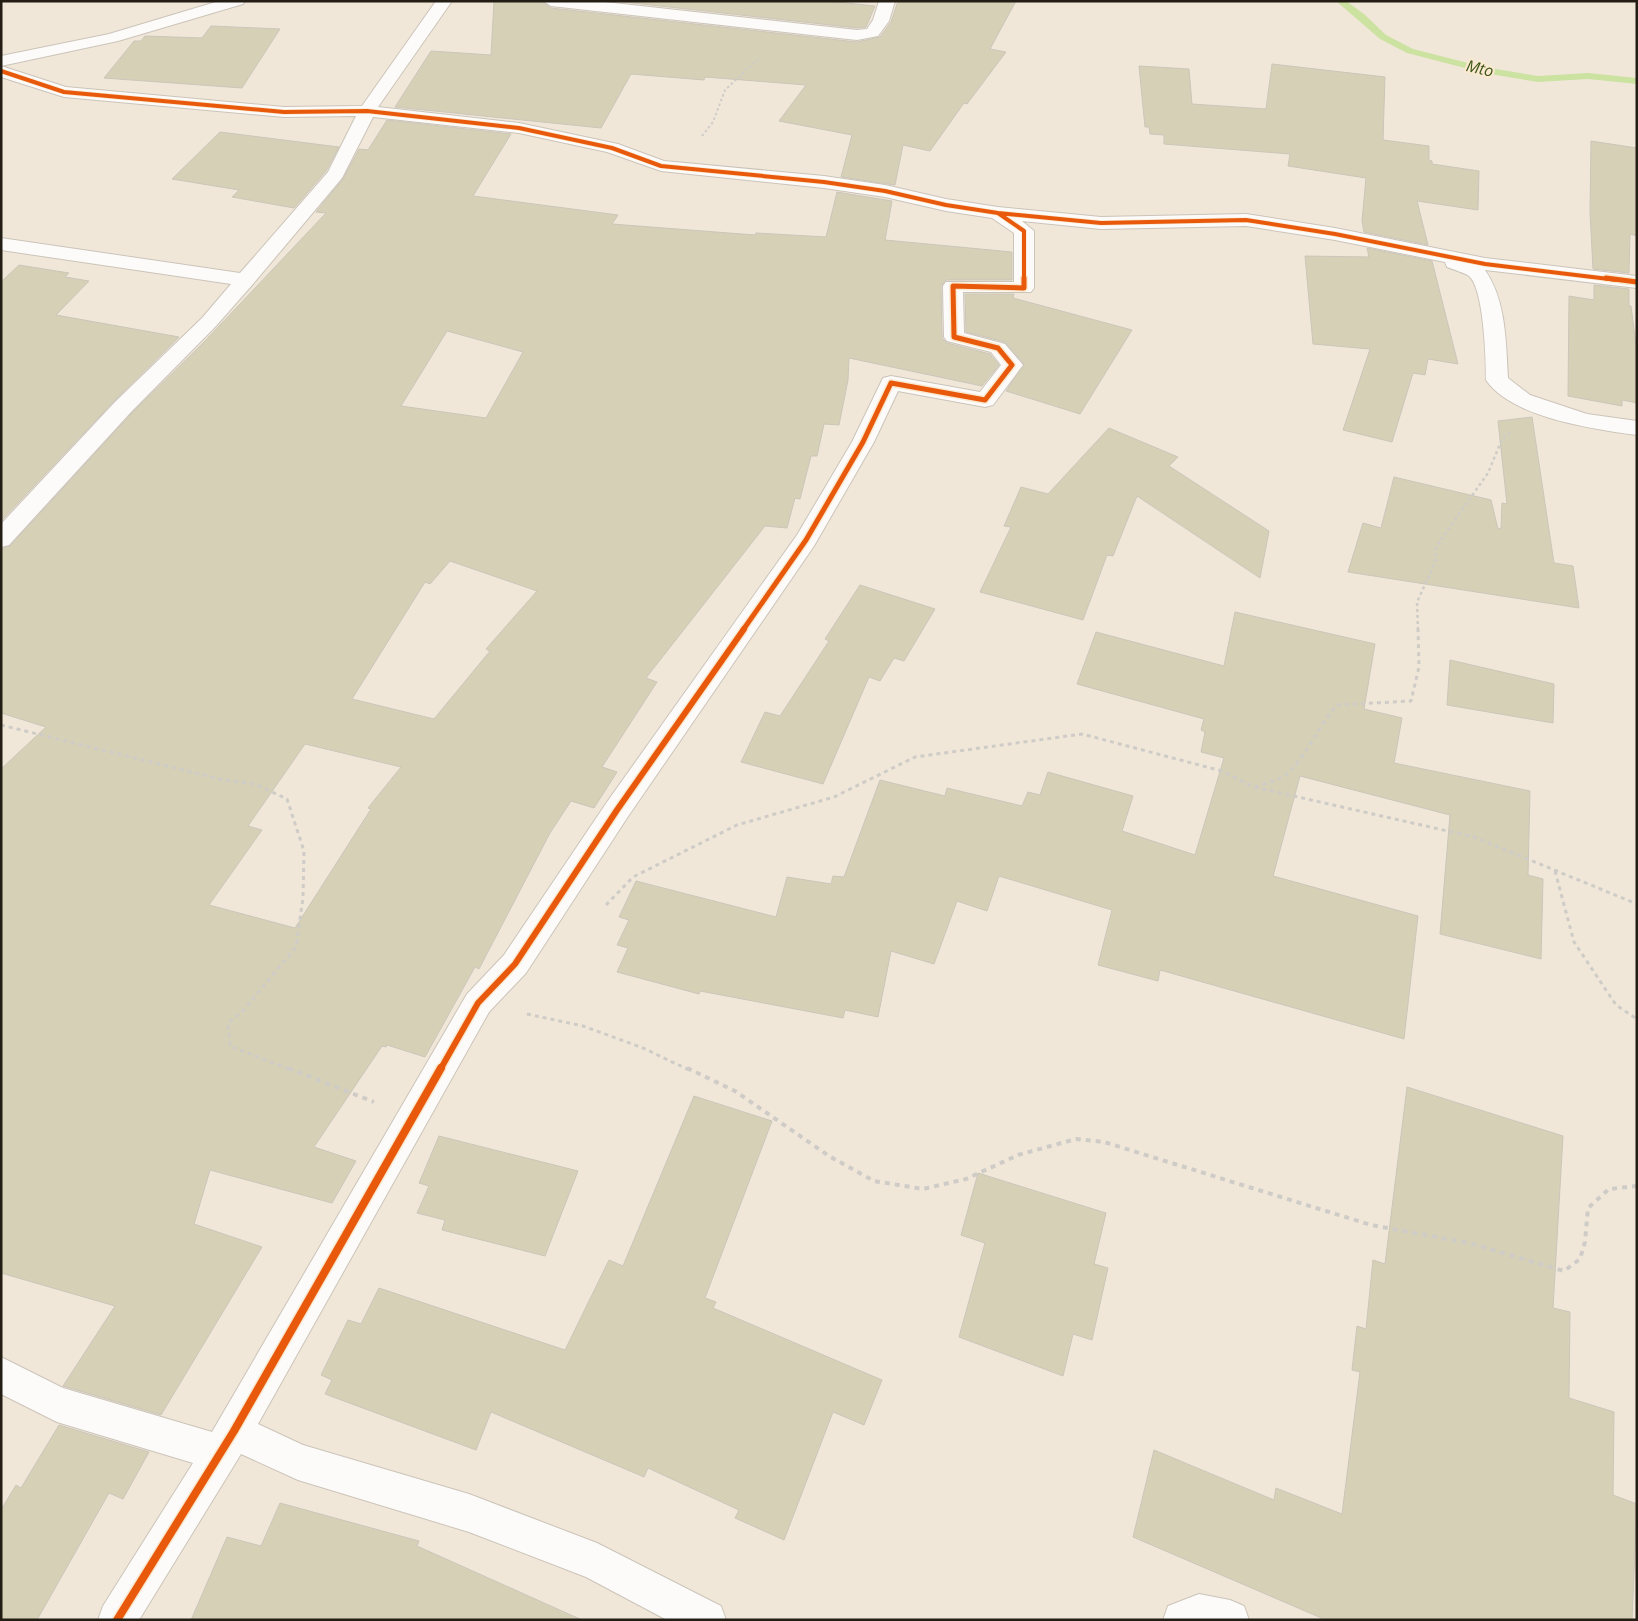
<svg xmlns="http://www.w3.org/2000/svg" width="1638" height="1621" font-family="'Open Sans',sans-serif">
  <rect width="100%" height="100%" fill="#f0e7d9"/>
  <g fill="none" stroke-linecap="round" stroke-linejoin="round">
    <path fill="#cce2a1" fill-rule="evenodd" d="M 1336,1 L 1346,1 L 1364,14 L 1386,35 L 1413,49 L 1484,67 L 1538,76 L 1588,73 L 1637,78 L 1637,84 L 1588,79 L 1538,82 L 1484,73 L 1407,53 L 1380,39 Z"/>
  </g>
  <path fill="#d6d0b7" stroke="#cbc6ba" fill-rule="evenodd" d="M 494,1 L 541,1 L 551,8 L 857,42 L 880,37 L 891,22 L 898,1 L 1016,1 L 990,49 L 1006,52 L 967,104 L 964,103 L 930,151 L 903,145 L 895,185 L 841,177 L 852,135 L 779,121 L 806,85 L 705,77 L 704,80 L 631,74 L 601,128 L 395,107 L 431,51 L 491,55 Z
    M 615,1 L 828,1 L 875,6 L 866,27 L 857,28 Z
    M 211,26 L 280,29 L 242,88 L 104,78 L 134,41 L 141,41 L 145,36 L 202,38 Z
    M 1272,64 L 1385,77 L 1383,140 L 1429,146 L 1429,160 L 1432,161 L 1432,164 L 1479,171 L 1478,210 L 1417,201 L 1428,245 L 1364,232 L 1362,221 L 1366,178 L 1288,166 L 1290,154 L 1164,144 L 1164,135 L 1150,134 L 1149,127 L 1145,127 L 1139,66 L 1189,69 L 1192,104 L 1266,109 Z
    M 387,120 L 511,134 L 473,196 L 618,215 L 612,224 L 755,235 L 756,233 L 826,237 L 837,192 L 892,201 L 885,240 L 1012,252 L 1012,280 L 946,280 L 941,286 L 942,338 L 947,343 L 990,354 L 999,365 L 982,386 L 849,358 L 848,380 L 839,425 L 824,424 L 817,456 L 811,456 L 800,499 L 795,498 L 787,528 L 765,526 L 646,678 L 657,682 L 602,767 L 617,772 L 594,808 L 571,801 L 550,833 L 479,969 L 475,967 L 425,1057 L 387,1045 L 386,1047 L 382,1046 L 314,1147 L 356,1161 L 332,1203 L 210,1170 L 194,1224 L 262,1247 L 161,1415 L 63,1386 L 115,1306 L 1,1273 L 1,769 L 46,727 L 1,713 L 1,549 L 10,546 L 132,413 L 204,342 L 326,213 L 316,212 L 343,179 L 359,149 L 368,150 ZM 447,331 L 523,352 L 486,418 L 401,406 ZM 450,561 L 537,591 L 486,649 L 490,651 L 434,719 L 352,699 L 425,582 L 430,584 ZM 305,744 L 401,767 L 368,808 L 371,809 L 295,928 L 209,905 L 262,830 L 248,826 Z
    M 220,132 L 339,147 L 326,171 L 294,208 L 232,197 L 239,190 L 172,179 Z
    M 1591,141 L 1637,148 L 1637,236 L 1630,234 L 1629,273 L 1593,269 L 1590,212 Z
    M 1367,248 L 1432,261 L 1458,364 L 1428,359 L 1425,375 L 1413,373 L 1392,442 L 1343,430 L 1370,349 L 1313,344 L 1305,256 L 1369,257 Z
    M 19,265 L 69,273 L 65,277 L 89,281 L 56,315 L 179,337 L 114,401 L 1,521 L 1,282 Z
    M 1594,285 L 1629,289 L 1629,306 L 1631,306 L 1637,353 L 1637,403 L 1622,400 L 1622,406 L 1568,396 L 1569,296 L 1594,300 Z
    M 965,294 L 1014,294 L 1013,298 L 1132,330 L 1080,414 L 1006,391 L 1024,364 L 1005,342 L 966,332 Z
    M 1532,417 L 1554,563 L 1573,566 L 1579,608 L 1348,572 L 1363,523 L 1381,528 L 1394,477 L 1491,500 L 1498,529 L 1501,528 L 1502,503 L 1507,504 L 1498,421 Z
    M 1109,428 L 1178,457 L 1169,466 L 1269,531 L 1260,578 L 1137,496 L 1113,556 L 1107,555 L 1083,620 L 980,592 L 1011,527 L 1004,526 L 1021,487 L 1048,494 Z
    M 860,585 L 935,609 L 904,661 L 894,658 L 880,681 L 869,677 L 823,784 L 741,762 L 765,712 L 780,716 L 829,641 L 825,639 Z
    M 1235,612 L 1375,644 L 1364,709 L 1402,718 L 1394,763 L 1530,791 L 1528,875 L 1543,879 L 1541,959 L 1440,934 L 1450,815 L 1300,776 L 1273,876 L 1418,916 L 1404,1039 L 1160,970 L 1158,981 L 1098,965 L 1112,910 L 999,876 L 987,911 L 957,901 L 934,964 L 891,951 L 878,1017 L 845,1010 L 843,1018 L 700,991 L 699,994 L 617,972 L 628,948 L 617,945 L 629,920 L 619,917 L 636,881 L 776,917 L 787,877 L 831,884 L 833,876 L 844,877 L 880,780 L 945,796 L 947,788 L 1022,806 L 1028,792 L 1040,795 L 1048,772 L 1133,796 L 1122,831 L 1195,855 L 1224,758 L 1201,752 L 1205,732 L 1201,730 L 1204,719 L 1077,684 L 1096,632 L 1224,666 Z
    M 1450,660 L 1554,684 L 1553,723 L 1447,705 Z
    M 1407,1087 L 1563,1136 L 1553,1308 L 1570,1312 L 1569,1398 L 1614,1412 L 1613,1495 L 1637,1504 L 1632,1620 L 1326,1620 L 1133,1537 L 1154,1450 L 1274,1500 L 1276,1488 L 1342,1514 L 1360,1372 L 1352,1370 L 1357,1326 L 1366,1329 L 1373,1260 L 1385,1264 Z
    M 694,1096 L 772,1121 L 705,1298 L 716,1302 L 713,1308 L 882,1380 L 864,1425 L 833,1412 L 784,1540 L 735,1518 L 739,1510 L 648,1468 L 644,1477 L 491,1412 L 476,1450 L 325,1394 L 332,1380 L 321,1375 L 348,1320 L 361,1324 L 379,1288 L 565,1350 L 609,1260 L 623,1266 Z
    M 439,1136 L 578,1171 L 545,1256 L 442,1230 L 445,1220 L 417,1213 L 429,1186 L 419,1183 Z
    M 978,1173 L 1106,1213 L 1094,1264 L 1108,1268 L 1092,1340 L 1073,1334 L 1063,1376 L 959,1337 L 985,1243 L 961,1235 Z
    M 59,1425 L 149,1452 L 123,1499 L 109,1493 L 37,1620 L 1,1620 L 1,1510 L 16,1485 L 21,1488 Z
    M 280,1503 L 419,1541 L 417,1546 L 582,1620 L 191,1620 L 227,1537 L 261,1546 Z"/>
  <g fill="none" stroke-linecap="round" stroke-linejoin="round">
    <g stroke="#cbc4b9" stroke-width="2">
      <path id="minor" d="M 436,1 L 452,1 L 378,107 L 519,123 L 618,144 L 664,161 L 824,176 L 885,185 L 946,199 L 998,207 L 1101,217 L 1246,214 L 1335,228 L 1485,258 L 1637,276 L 1637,288 L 1485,270 C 1506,300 1506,342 1508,378 L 1530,395 L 1587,414 L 1637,421 L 1637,435 C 1594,429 1512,418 1486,380 C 1486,359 1484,289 1469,276 C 1463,272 1454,270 1447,267 L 1445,262 L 1335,240 L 1246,226 L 1101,229 L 1022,221 L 1034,231 L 1034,288 L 1031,292 L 963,292 L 964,333 L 1005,344 L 1023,365 L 993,405 L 985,407 L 898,391 L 874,442 L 814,546 L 627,818 L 526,973 L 489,1012 L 258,1424 L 303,1445 L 469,1494 L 597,1543 L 721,1606 L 726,1620 L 667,1620 L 586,1577 L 469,1532 L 298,1480 L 241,1454 L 139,1620 L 98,1620 L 103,1606 L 193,1463 L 57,1422 L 1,1394 L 1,1357 L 63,1388 L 212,1432 L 467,994 L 504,955 L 607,802 L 797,535 L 852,442 L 883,378 L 891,376 L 980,392 L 1001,365 L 991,352 L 947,341 L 944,337 L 943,286 L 946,282 L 1014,282 L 1014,233 L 992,218 L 946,211 L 885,197 L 824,188 L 661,171 L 607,152 L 519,133 L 373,117 L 342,178 L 253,284 L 216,326 L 131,412 L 9,545 L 1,547 L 1,524 L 115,402 L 202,318 L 231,284 L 1,250 L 1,238 L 240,273 L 328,172 L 356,116 L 284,117 L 64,97 L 1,77 L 1,66 L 66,87 L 284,107 L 362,106 Z
        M 543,1 L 596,1 L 857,30 L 867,29 L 873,20 L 879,1 L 895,1 L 889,21 L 878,36 L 857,40 L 551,6 Z
        M 1199,1594 L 1230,1600 L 1244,1606 L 1249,1620 L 1163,1620 L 1168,1606 Z"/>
    </g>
    <g stroke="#cbc4b9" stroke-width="2">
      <path id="tertiary" d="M 219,1 L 245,1 L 243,4 L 118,41 L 1,66 L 1,56 L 109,34 Z"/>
    </g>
    <path stroke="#cfccc7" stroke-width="2" stroke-dasharray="2.5 2.5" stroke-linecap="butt" d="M 702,136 L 713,122 L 725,90 L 759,58"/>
    <path stroke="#cfccc7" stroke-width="2.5" stroke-dasharray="3 3" stroke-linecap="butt" d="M 1418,630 L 1417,602 L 1435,563 L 1436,547 L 1488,473 L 1502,439 L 1510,433"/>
    <path stroke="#cfccc7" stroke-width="3" stroke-dasharray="4 4" stroke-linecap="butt" d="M 1,725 L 224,780 L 255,784 L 287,799 L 304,851 L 303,898 L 296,947 L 242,1012 L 228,1023 L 230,1046 L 291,1070
      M 1255,787 C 1264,783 1280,780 1287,774 C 1308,754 1318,726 1337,705 L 1411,701 L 1419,667 L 1418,629
      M 1555,871 L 1574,942 L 1616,1005 L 1637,1019
      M 606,905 L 633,877 L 737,825 L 834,797 L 915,757 L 1082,734 L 1222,771 L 1254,787 L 1474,837 L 1637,904
      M 527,1014 L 583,1026 L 643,1048 L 689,1070"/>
    <path stroke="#cfccc7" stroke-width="4" stroke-dasharray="5 5" stroke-linecap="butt" d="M 288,1068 L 374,1102
      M 687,1068 L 735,1091 L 829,1156 L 874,1181 L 923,1189 L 966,1179 L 1018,1155 L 1076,1139 L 1104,1142 L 1371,1225 L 1469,1243 L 1564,1271 L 1580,1259 L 1585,1242 L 1588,1208 L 1609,1189 L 1637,1186"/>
    <use href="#minor" fill="#fdfbf9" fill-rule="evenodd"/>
    <use href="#tertiary" fill="#fdfbf9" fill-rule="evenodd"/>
    <g stroke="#f9e9d0" stroke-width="5.5">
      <path id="cycleway-far3" d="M 1,71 L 64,92 L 284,112 L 367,111 L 519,128 L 612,148 L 661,166 L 824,182 L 885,191 L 946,205 L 998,213 L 1101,223 L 1246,220 L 1335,234 L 1485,264 L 1617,280
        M 998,213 L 1024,231 L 1024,280"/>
    </g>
    <g stroke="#f9e9d0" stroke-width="8">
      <path id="cycleway-far2" d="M 1606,278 L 1637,282
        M 743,630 L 806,540 L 863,442 L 891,383 L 985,400 L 1012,365 L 998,348 L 954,337 L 953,286 L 1024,288 L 1024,278"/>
    </g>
    <g stroke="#f9e9d0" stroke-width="9">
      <path id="cycleway-far1" d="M 440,1070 L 478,1003 L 515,964 L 617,810 L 744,629"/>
    </g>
    <g stroke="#f9e9d0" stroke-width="11">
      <path id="cycleway" d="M 117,1620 L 234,1431 L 441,1068"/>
    </g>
    <use href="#cycleway-far3" stroke="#e8590c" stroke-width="4"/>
    <use href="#cycleway-far2" stroke="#e8590c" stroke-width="5"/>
    <use href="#cycleway-far1" stroke="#e8590c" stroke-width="6"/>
    <use href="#cycleway" stroke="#e8590c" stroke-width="8"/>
  </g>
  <g text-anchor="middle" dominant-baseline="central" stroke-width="4.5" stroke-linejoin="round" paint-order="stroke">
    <g font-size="16" font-style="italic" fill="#3e5416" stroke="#f9e9d0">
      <text transform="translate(1480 68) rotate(13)">Mto</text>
    </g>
  </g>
  <rect width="1638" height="1621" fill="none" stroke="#231d14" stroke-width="5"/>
</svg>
